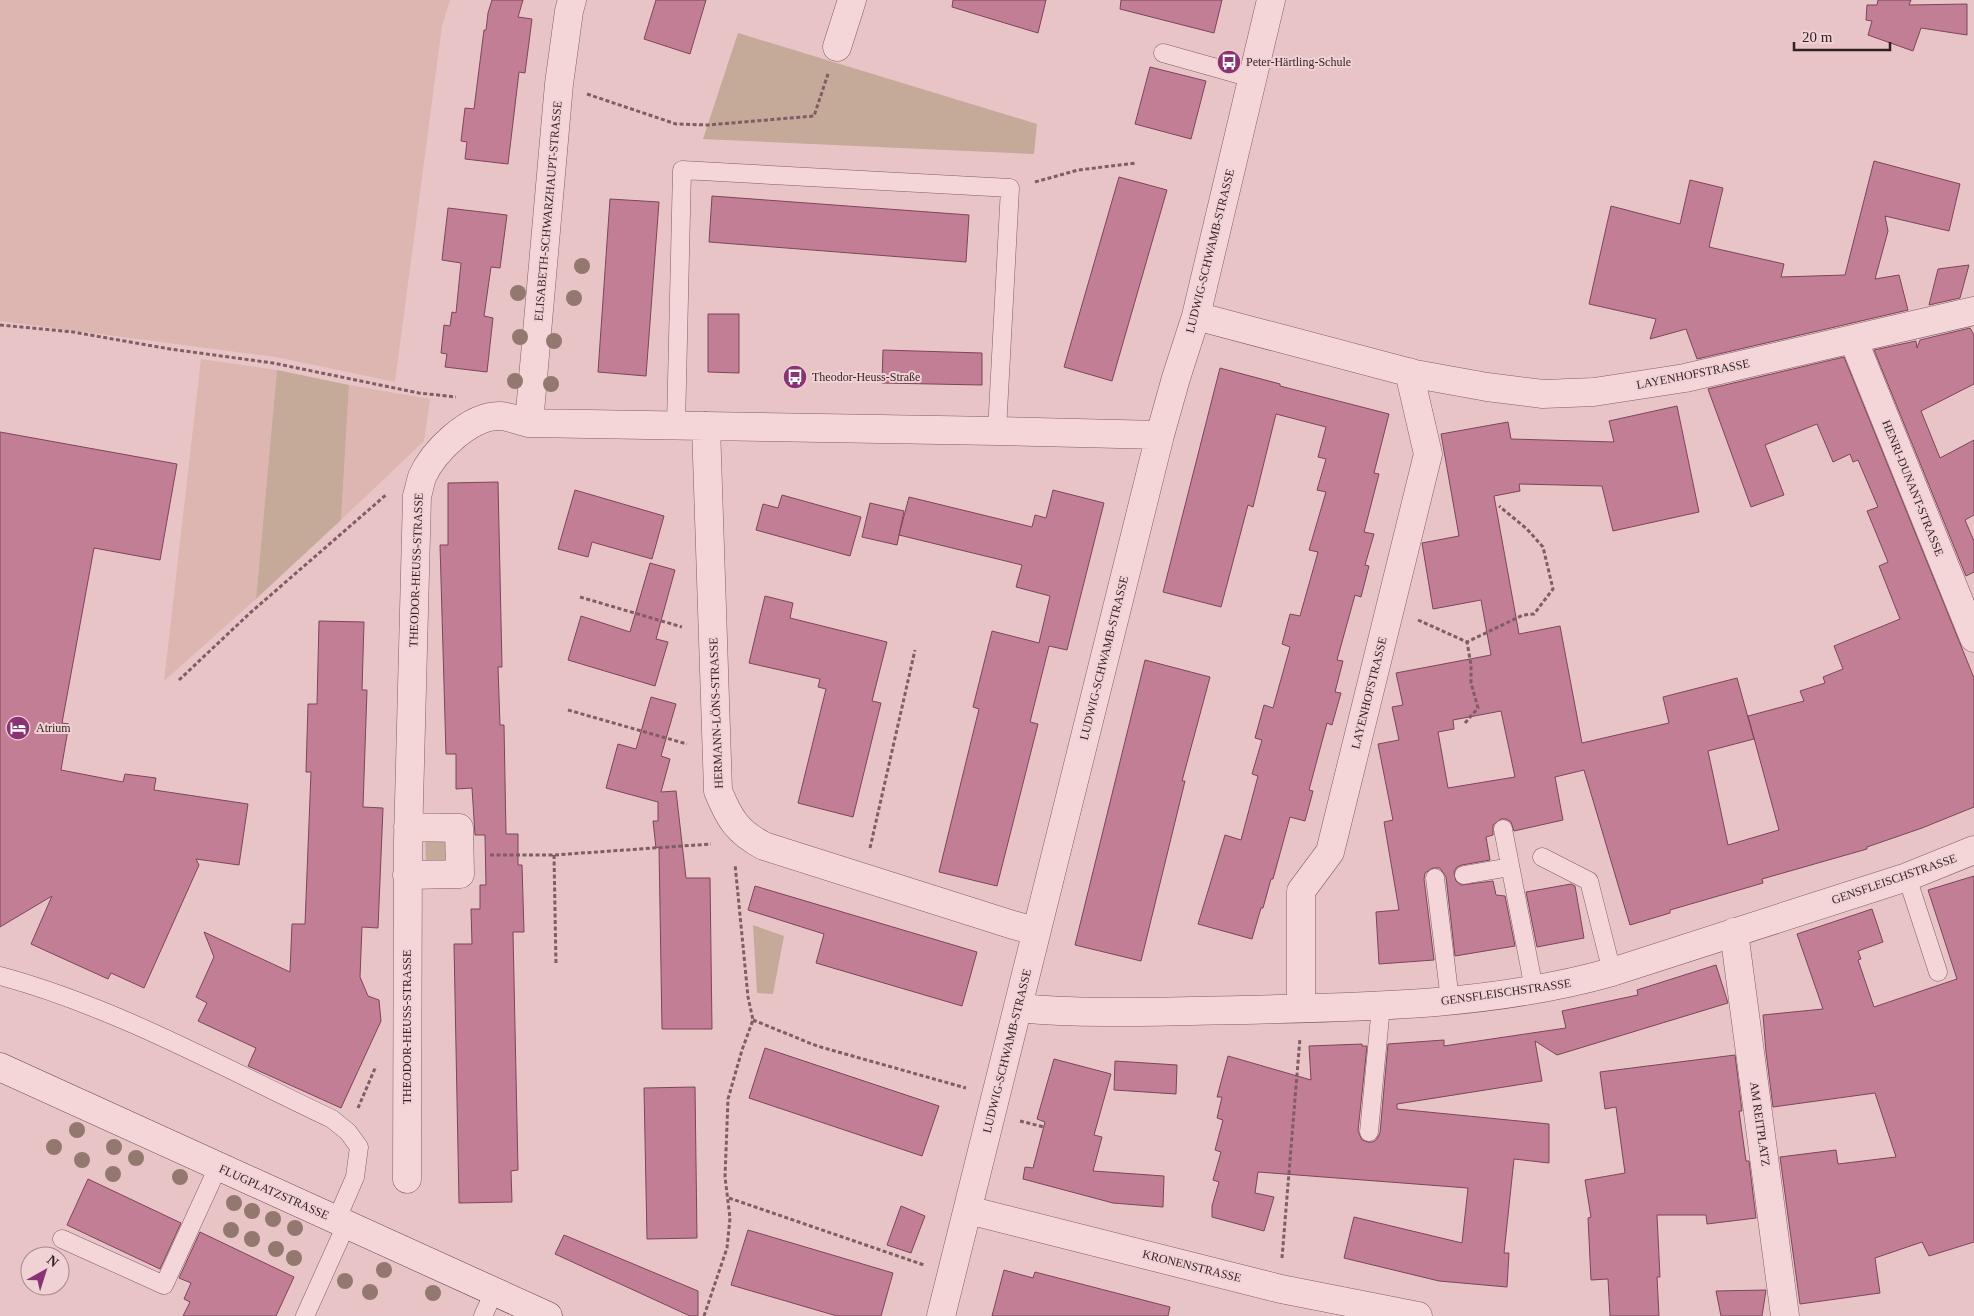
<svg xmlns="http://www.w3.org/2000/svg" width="1974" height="1316" font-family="Georgia,serif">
  <rect width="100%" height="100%" fill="#e8c4c6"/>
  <path fill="#ddb6b2" d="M 0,0 L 450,0 L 442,26 L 395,382 L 276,357 L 0,321 Z
    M 201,359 L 277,370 L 256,599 L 164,681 Z
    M 349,385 L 430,399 L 424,441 L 341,520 Z"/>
  <path fill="#c5a999" d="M 738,33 L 1037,124 L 1034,154 L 703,139 Z
    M 277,370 L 349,385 L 341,520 L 256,599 Z
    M 425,837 L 452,837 L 453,865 L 426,865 Z
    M 753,925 L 784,936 L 773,994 L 757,993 Z"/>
  <path fill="#c27e95" stroke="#7d4559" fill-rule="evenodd" d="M 492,0 L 523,0 L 518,17 L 532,19 L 525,73 L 519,72 L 508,164 L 465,159 L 467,142 L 461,141 L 465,108 L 474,109 L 484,30 L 486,30 L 488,13 Z
    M 656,0 L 706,0 L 690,54 L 644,39 Z
    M 953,0 L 1046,0 L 1038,33 L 952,7 Z
    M 1121,0 L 1222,0 L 1214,33 L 1120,9 Z
    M 1878,0 L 1911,0 L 1909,5 L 1967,4 L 1967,35 L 1921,28 L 1913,51 L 1868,35 L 1872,21 L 1866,20 L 1867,5 L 1877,5 Z
    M 1150,67 L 1206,81 L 1191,139 L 1135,124 Z
    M 1874,161 L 1960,184 L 1949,231 L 1885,216 L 1888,231 L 1875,279 L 1899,275 L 1908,310 L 1697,359 L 1686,329 L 1650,339 L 1656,319 L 1589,304 L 1611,206 L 1680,224 L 1690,180 L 1723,188 L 1709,247 L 1784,264 L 1781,277 L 1845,275 Z
    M 1119,177 L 1167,190 L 1112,381 L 1064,367 Z
    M 712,196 L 969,215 L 966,262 L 709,242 Z
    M 610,199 L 659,202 L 646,376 L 598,372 Z
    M 448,208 L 507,215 L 500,268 L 491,267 L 484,316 L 493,318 L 487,372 L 445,367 L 447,354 L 441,353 L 444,325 L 450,326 L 452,312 L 456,313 L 461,263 L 442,260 Z
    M 1969,265 L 1960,298 L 1929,305 L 1938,269 Z
    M 708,314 L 739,314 L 739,373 L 708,372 Z
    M 1970,328 L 1974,335 L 1974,384 L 1921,411 L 1940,458 L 1974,440 L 1974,515 L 1965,520 L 1974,541 L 1974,572 L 1966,576 L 1874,350 L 1916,341 L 1917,348 L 1920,340 Z
    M 883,350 L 982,353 L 982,385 L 882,383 Z
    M 1844,357 L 1974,678 L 1974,807 L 1922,828 L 1867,847 L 1867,849 L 1762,879 L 1763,883 L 1670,910 L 1670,913 L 1630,925 L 1584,770 L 1555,777 L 1563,820 L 1514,831 L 1511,822 L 1506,819 L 1501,819 L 1493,825 L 1493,835 L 1486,837 L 1490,860 L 1462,865 L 1457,867 L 1454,872 L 1456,881 L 1461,885 L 1493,881 L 1496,895 L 1505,896 L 1515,946 L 1455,956 L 1446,877 L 1440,868 L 1433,868 L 1425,873 L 1424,879 L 1434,960 L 1379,964 L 1376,912 L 1399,910 L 1384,822 L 1393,820 L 1378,744 L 1399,740 L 1392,707 L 1403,705 L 1396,673 L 1491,655 L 1481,600 L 1433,609 L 1422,543 L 1459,536 L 1441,434 L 1508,422 L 1511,439 L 1614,442 L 1609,421 L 1677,406 L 1699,512 L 1613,531 L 1602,486 L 1519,484 L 1520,491 L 1494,496 L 1519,634 L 1560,626 L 1582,743 L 1669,723 L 1663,697 L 1737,678 L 1754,739 L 1708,751 L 1728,845 L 1779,830 L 1748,716 L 1804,701 L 1800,691 L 1825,683 L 1823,677 L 1843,669 L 1834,646 L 1900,619 L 1879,566 L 1888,562 L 1867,511 L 1878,507 L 1858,460 L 1853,462 L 1850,454 L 1833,462 L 1817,424 L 1765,445 L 1784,495 L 1751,507 L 1708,389 ZM 1501,711 L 1515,777 L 1448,788 L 1438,732 L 1454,729 L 1453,720 Z
    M 1220,368 L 1280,384 L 1280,386 L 1389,414 L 1374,473 L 1379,474 L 1364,532 L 1374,534 L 1365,565 L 1369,566 L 1361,597 L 1355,595 L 1337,660 L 1343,661 L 1335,692 L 1341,693 L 1332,725 L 1327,723 L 1309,790 L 1313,791 L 1305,821 L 1290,817 L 1273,879 L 1271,879 L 1263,908 L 1261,908 L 1252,939 L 1198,924 L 1225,835 L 1241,840 L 1258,776 L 1252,774 L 1262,740 L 1255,738 L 1264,705 L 1273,708 L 1290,647 L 1282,644 L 1290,614 L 1300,616 L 1318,552 L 1309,550 L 1326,492 L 1317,490 L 1326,459 L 1318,457 L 1326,427 L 1276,414 L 1253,507 L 1248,505 L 1221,607 L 1163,592 Z
    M 0,432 L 177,464 L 160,560 L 94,548 L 62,723 L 69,724 L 61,770 L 123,782 L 125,774 L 156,778 L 154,790 L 248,804 L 239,865 L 196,859 L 199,865 L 144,988 L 111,973 L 108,979 L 31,944 L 52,896 L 0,927 Z
    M 498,482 L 502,667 L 498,667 L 500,725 L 504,725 L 506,834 L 518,834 L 518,865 L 522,865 L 524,932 L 513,932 L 518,1170 L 511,1171 L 512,1202 L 459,1203 L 454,944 L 472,944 L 471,909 L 480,909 L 480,885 L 486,885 L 485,835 L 475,835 L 472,788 L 456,789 L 456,754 L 446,754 L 440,545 L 448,545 L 448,483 Z
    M 575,490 L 664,516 L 652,559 L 592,542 L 588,557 L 558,549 Z
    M 1053,490 L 1104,503 L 1067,650 L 1049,646 L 1030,722 L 1038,724 L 997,886 L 939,872 L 979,709 L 973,707 L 992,631 L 1039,643 L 1050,596 L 1016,587 L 1022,565 L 899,535 L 909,497 L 1032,527 L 1035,515 L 1046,518 Z
    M 782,495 L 861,517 L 850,556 L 756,530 L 763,504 L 778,508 Z
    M 870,503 L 904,511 L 897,545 L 862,537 Z
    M 650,563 L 675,570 L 656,639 L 668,642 L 655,686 L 568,660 L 581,616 L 630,632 Z
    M 765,596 L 793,603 L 790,618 L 887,642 L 872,701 L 881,703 L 853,817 L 798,803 L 826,689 L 818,687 L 820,679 L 749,663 Z
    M 319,621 L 364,622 L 362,690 L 367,690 L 363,807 L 383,808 L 378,928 L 362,927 L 360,977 L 368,996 L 379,1000 L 381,1021 L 341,1108 L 248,1066 L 256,1048 L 198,1021 L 207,1003 L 196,997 L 214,957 L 204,932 L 290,972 L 292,924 L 305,924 L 311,772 L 306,772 L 308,704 L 317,704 Z
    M 1145,660 L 1210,677 L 1182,781 L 1185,781 L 1141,961 L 1075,945 Z
    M 651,697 L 676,704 L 661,756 L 670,759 L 661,792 L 676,791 L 686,878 L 710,878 L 712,1029 L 662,1029 L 659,847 L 656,848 L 653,821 L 658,821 L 658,802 L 606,788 L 618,744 L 636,749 Z
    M 1974,876 L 1974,1242 L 1929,1256 L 1922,1242 L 1875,1258 L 1880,1293 L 1800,1304 L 1780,1157 L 1836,1150 L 1838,1164 L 1896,1157 L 1875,1093 L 1773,1107 L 1766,1052 L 1763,1015 L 1823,1009 L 1797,934 L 1872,909 L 1883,942 L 1858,951 L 1861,959 L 1858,960 L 1874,1007 L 1957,979 L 1928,890 Z
    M 1571,884 L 1575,886 L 1584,938 L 1537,947 L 1526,892 Z
    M 755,886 L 977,952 L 962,1006 L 816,963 L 824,934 L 748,910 Z
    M 1716,965 L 1728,1003 L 1557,1055 L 1535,1041 L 1542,1081 L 1397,1104 L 1397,1109 L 1549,1124 L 1549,1163 L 1514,1159 L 1504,1253 L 1509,1253 L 1507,1287 L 1439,1281 L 1344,1258 L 1354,1217 L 1462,1243 L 1468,1188 L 1258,1172 L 1255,1193 L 1274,1197 L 1264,1231 L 1212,1217 L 1212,1206 L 1219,1182 L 1213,1180 L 1221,1152 L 1215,1150 L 1223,1120 L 1217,1118 L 1222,1097 L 1217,1097 L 1228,1056 L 1311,1080 L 1309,1046 L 1362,1044 L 1362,1046 L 1367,1046 L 1358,1131 L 1362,1140 L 1368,1142 L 1373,1142 L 1377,1139 L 1380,1133 L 1388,1044 L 1444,1040 L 1444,1046 L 1566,1028 L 1562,1011 L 1638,995 L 1637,990 Z
    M 765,1048 L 939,1106 L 922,1156 L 749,1098 Z
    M 1735,1055 L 1742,1111 L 1739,1111 L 1746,1161 L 1749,1161 L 1756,1218 L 1707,1224 L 1706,1215 L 1657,1215 L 1660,1277 L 1657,1277 L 1659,1316 L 1610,1316 L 1608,1279 L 1591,1280 L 1588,1218 L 1591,1217 L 1585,1180 L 1625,1173 L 1616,1107 L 1605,1109 L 1600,1072 Z
    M 1054,1059 L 1111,1074 L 1094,1135 L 1102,1137 L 1093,1171 L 1164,1176 L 1163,1207 L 1113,1203 L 1023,1179 L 1025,1167 L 1033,1168 L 1045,1122 L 1037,1119 Z
    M 1115,1061 L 1177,1065 L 1176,1094 L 1114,1090 Z
    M 695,1087 L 697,1238 L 647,1239 L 644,1088 Z
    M 88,1179 L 181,1223 L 160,1269 L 67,1225 Z
    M 901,1206 L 925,1216 L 911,1253 L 887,1245 Z
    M 748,1230 L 893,1273 L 881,1316 L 837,1316 L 731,1285 Z
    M 200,1232 L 294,1277 L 276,1316 L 183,1316 L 190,1302 L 184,1299 L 191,1283 L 179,1278 Z
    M 564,1235 L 698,1291 L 698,1316 L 690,1316 L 555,1254 Z
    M 1004,1270 L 1033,1278 L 1035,1272 L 1170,1307 L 1168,1316 L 992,1316 Z
    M 1766,1290 L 1762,1316 L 1721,1316 L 1716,1291 Z"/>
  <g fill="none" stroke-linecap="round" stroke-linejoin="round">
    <g stroke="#805d65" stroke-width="19">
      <path id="lane" d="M 1163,53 L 1252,78
        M 676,425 L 682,170 L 1010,188 L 997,431
        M 1503,829 L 1534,989
        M 1542,857 L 1589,881 L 1612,972
        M 1464,875 L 1510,867
        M 1907,877 L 1938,972
        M 1435,878 L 1450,1000
        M 0,976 C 115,1007 224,1068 332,1119 L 348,1132 L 359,1147 L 355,1177 L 336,1221
        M 1369,1132 L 1381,1006
        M 62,1239 L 164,1285 L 218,1167
        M 305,1316 L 346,1225
        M 483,1316 L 494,1292"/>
    </g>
    <g stroke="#805d65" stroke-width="29">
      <path id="street" d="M 837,47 L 852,0
        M 1196,316 L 1415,374 L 1487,387 L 1543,394 L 1594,392 L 1685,378 L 1974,311
        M 1853,339 L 1974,638
        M 529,423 L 559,84 L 569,11 L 572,0
        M 706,426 L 718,791 C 729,818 737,832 764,846 L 1013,925 L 1036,931
        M 407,875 L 460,874 L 459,828 L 408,827
        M 1734,932 L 1785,1316
        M 1018,1008 C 1092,1015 1166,1011 1241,1010 C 1364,1007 1492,1006 1612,972 L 1907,877 L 1974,850
        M 1301,1008 L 1301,891 L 1330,852 L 1428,454 L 1409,372
        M 407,1179 L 408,841 L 417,496 C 419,490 420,483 422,477 C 433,452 469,416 499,416 C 508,416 520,421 529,423 L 997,431 L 1160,435
        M 968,1210 L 1281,1289 L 1418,1316
        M 941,1316 L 1160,435 L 1176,378 L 1196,316 L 1271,0"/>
    </g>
    <g stroke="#624049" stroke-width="29">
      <path id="secondary" d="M 0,1067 L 548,1316"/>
    </g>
    <path stroke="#805d65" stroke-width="3" stroke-dasharray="4 2.5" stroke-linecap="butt" d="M 587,94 L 676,124 L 708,125 L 814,116 L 828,74
      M 1035,182 L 1078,170 L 1137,163
      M 0,325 L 73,332 L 170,349 L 273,363 L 419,393 L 456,397
      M 580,597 L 682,627
      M 1418,620 L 1467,642 L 1523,615 L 1534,614 L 1553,589 L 1543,547 L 1527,529 L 1499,506
      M 179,680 L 250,613 L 387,494
      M 568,710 L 687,744
      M 1465,723 L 1478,708 L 1471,683 L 1471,665 L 1467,642
      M 870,848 L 915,650
      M 490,855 L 554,855 L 711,844
      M 554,855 L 556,965
      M 753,1020 L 817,1046 L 966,1088
      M 358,1108 L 376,1066
      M 1020,1121 L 1044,1127
      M 729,1198 L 924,1265
      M 1282,1258 L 1300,1038
      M 704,1316 L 727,1248 L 730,1218 L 725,1177 L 728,1099 L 742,1050 L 753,1020 L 748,997 L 735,864"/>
    <use href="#lane" stroke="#f4d6d8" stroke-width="18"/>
    <use href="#street" stroke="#f4d6d8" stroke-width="28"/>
    <use href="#secondary" stroke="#f4d6d8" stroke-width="28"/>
  </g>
  <g fill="#92786f">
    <circle cx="582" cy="266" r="8"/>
    <circle cx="518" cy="293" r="8"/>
    <circle cx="574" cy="298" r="8"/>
    <circle cx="520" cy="337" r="8"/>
    <circle cx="554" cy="341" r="8"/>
    <circle cx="515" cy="381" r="8"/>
    <circle cx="551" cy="384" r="8"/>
    <circle cx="77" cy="1130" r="8"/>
    <circle cx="54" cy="1147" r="8"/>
    <circle cx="114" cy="1147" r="8"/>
    <circle cx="136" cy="1158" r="8"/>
    <circle cx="82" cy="1160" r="8"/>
    <circle cx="113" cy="1174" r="8"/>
    <circle cx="180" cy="1177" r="8"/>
    <circle cx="234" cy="1203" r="8"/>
    <circle cx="252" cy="1211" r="8"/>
    <circle cx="273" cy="1219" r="8"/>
    <circle cx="295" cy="1228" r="8"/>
    <circle cx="231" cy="1230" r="8"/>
    <circle cx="252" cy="1239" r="8"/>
    <circle cx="276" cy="1249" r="8"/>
    <circle cx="294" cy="1258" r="8"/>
    <circle cx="384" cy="1270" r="8"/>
    <circle cx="345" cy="1281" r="8"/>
    <circle cx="370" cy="1292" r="8"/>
    <circle cx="433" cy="1293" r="8"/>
  </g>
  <defs>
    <g id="bus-disc" transform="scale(1.25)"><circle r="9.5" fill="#883474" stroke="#f0d2d4"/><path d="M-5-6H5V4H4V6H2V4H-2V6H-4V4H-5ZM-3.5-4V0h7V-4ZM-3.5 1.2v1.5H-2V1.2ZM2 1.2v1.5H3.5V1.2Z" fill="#fff"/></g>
    <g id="hotel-disc" transform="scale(1.25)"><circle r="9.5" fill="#883474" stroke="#f0d2d4"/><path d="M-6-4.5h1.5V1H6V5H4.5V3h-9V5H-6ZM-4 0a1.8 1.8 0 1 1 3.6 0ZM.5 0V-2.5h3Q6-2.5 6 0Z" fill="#fff"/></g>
  </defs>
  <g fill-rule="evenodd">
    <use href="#bus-disc" x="1229" y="62"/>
    <use href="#bus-disc" x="795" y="377"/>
    <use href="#hotel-disc" x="18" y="728"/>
  </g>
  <g text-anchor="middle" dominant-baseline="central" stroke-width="4" stroke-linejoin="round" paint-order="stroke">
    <g font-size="12" fill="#321f24" stroke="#f0d2d4" text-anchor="start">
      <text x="1246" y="62">Peter-Härtling-Schule</text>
      <text x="812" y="377">Theodor-Heuss-Straße</text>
      <text x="36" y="728">Atrium</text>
    </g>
    <g font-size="12" fill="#321f24" stroke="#f0d2d4">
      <text transform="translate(548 211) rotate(-85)">ELISABETH-SCHWARZHAUPT-STRASSE</text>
      <text transform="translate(1210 251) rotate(-76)">LUDWIG-SCHWAMB-STRASSE</text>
      <text transform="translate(1693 374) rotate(-11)">LAYENHOFSTRASSE</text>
      <text transform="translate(1913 488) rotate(68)">HENRI-DUNANT-STRASSE</text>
      <text transform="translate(416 570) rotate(-88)">THEODOR-HEUSS-STRASSE</text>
      <text transform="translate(1104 658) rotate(-76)">LUDWIG-SCHWAMB-STRASSE</text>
      <text transform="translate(1369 693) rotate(-76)">LAYENHOFSTRASSE</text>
      <text transform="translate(716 713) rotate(-92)">HERMANN-LÖNS-STRASSE</text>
      <text transform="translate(1894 879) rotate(-19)">GENSFLEISCHSTRASSE</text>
      <text transform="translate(1506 992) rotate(-8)">GENSFLEISCHSTRASSE</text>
      <text transform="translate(407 1027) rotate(-90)">THEODOR-HEUSS-STRASSE</text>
      <text transform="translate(1007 1051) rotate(-76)">LUDWIG-SCHWAMB-STRASSE</text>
      <text transform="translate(1760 1124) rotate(82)">AM REITPLATZ</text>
      <text transform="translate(274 1192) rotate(24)">FLUGPLATZSTRASSE</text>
      <text transform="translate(1192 1266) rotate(14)">KRONENSTRASSE</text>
    </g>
  </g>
  <g transform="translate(45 1271) rotate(39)"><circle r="24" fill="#f0d2d4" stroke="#a48a8e"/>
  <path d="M0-4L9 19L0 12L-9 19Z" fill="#883474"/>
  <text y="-8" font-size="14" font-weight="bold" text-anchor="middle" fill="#321f24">N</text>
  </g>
  <path d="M1794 42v8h96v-8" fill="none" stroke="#321f24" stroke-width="2.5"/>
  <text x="1802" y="42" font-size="15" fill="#321f24" stroke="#f0d2d4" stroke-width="4" paint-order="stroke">20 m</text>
</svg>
